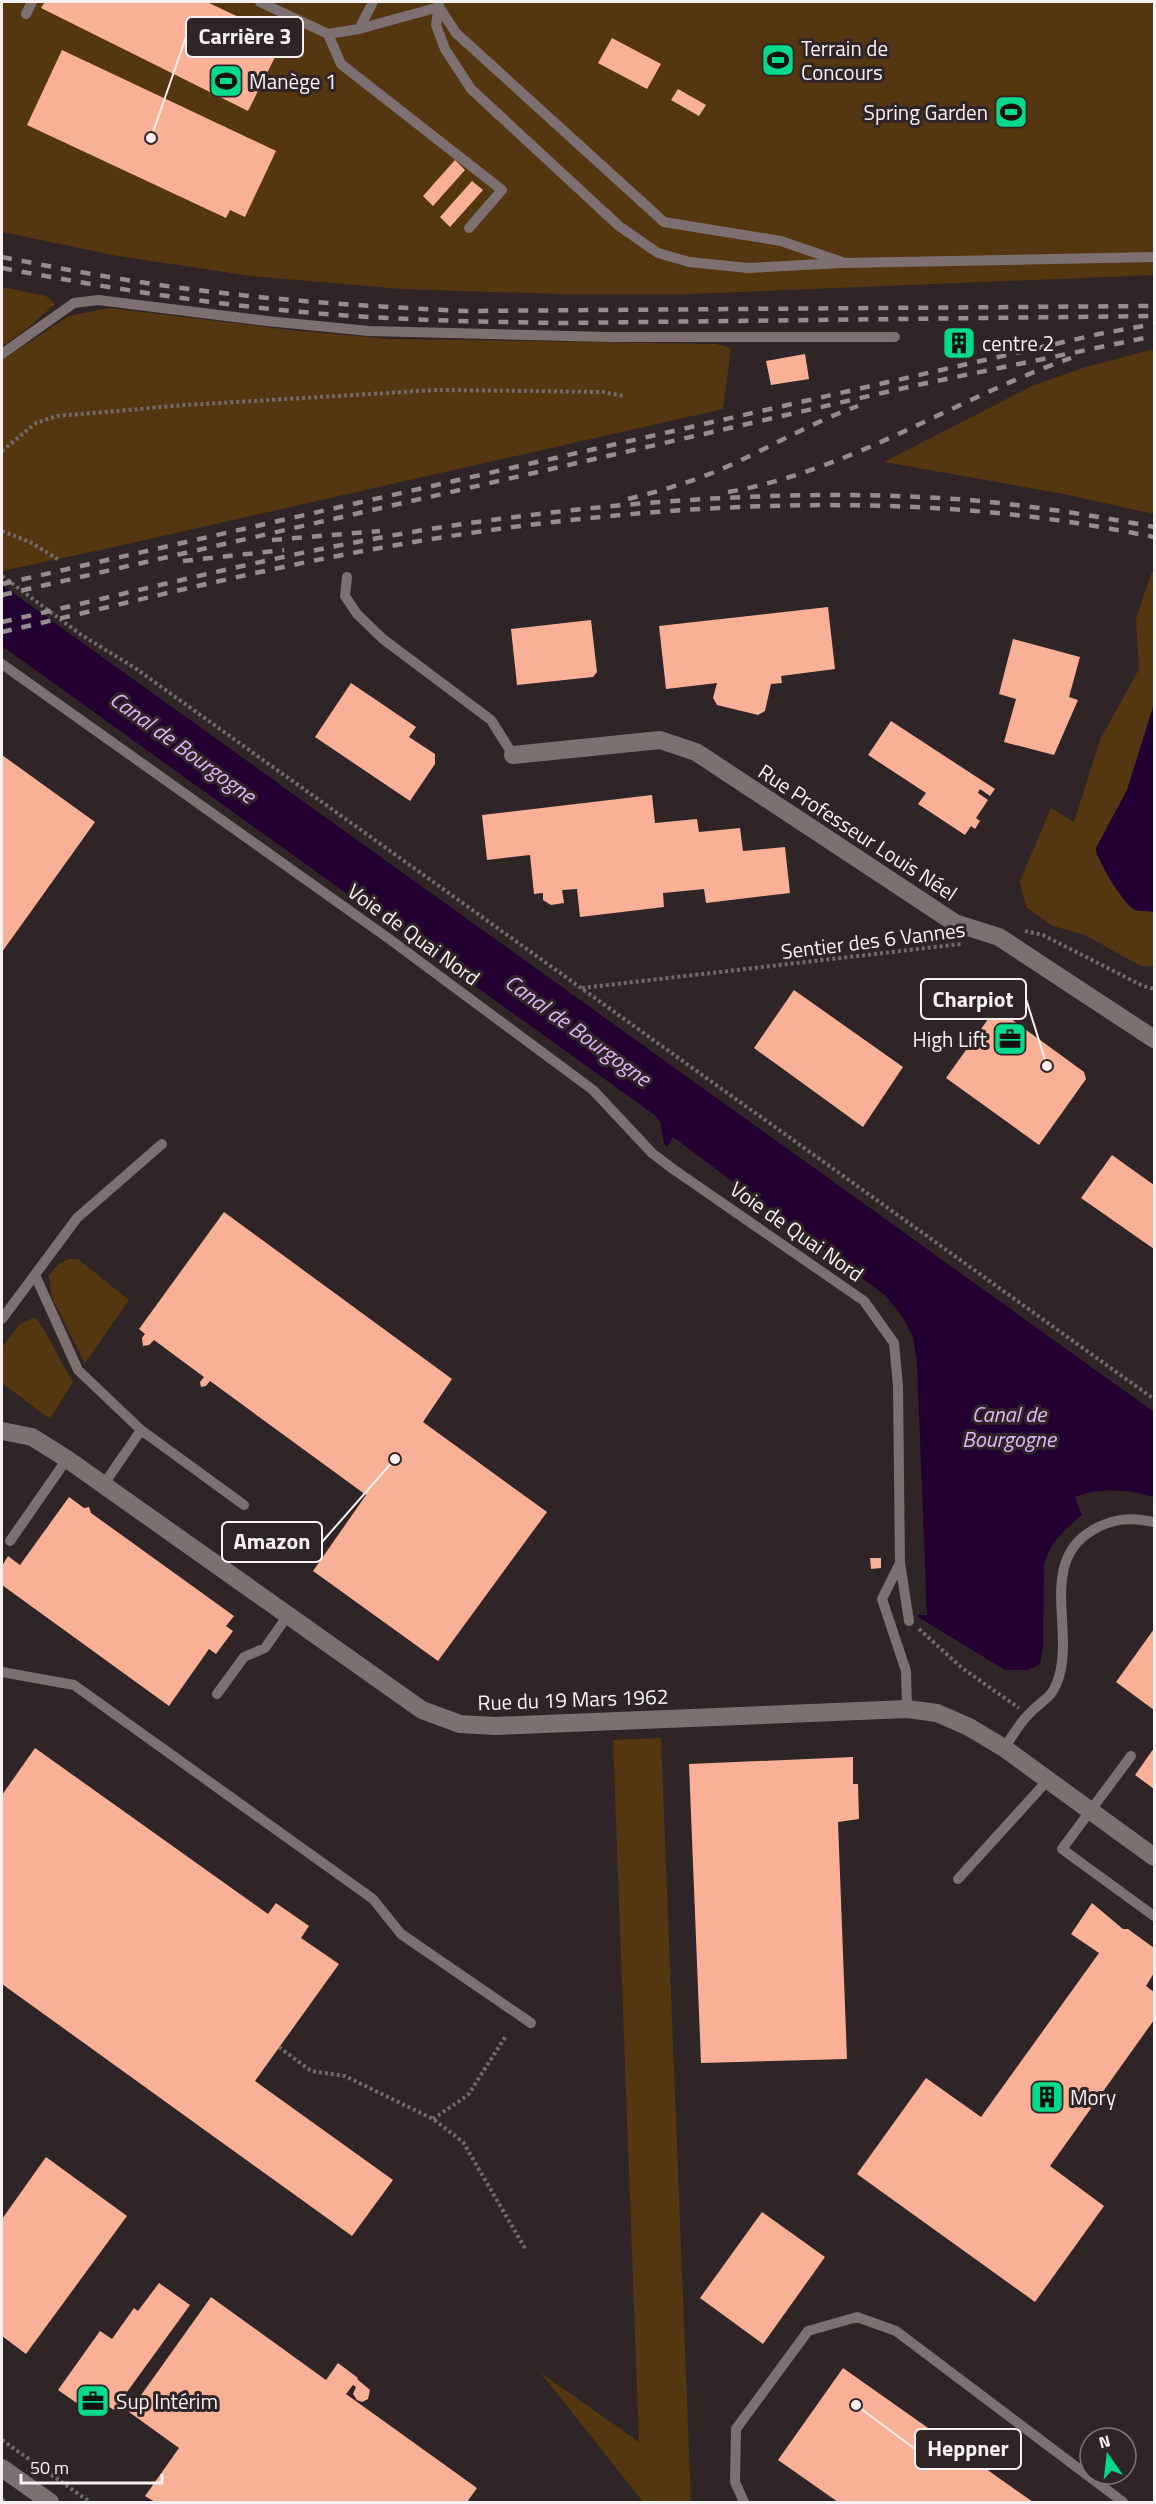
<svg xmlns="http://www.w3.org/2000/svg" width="1156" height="2504" font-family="'Titillium Web',sans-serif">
  <rect width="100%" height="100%" fill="#2f2526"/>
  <path fill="#543711" d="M 2,2 L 1154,2 L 1154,275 L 690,294 L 562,294 L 402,289 L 251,276 L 118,256 L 2,232 Z
    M 2,287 L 46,296 L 55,304 L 30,326 L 2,347 Z
    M 109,308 L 290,330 L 389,339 L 716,344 L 731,348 L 723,409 L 105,549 L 2,571 L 2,360 L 69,316 Z
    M 1154,349 L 1154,514 L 1064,494 L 884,462 L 1032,386 L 1083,368 Z
    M 1152,572 L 1154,572 L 1154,704 L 1127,790 L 1096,849 L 1096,854 L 1137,911 L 1154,912 L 1154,966 L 1141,966 L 1085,935 L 1053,926 L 1026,907 L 1020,881 L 1051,808 L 1074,822 L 1100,740 L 1139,669 L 1136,618 Z
    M 68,1259 L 78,1259 L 129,1300 L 85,1363 L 52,1298 L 49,1276 L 57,1265 Z
    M 33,1318 L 37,1319 C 51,1339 60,1362 73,1382 L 50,1419 L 2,1383 L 2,1347 L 19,1325 Z
    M 661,1738 L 691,2502 L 643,2502 L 541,2373 L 639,2442 L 613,1740 Z"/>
  <path fill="#220132" d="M 2,585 L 1154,1412 L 1154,1497 C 1127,1489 1102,1487 1075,1497 L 1082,1515 C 1065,1529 1050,1542 1044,1564 L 1043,1646 L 1040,1664 L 1028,1670 L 1005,1670 L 918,1617 L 910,1364 C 902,1324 891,1313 861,1286 L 664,1144 L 661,1124 L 656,1116 L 2,646 Z
    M 1154,704 L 1154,912 C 1148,910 1141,912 1135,910 C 1124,905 1096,860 1096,848 L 1127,790 Z"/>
  <path fill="#2f2526" d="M 673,1137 L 886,1296 L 903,1318 L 913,1337 L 917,1363 L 927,1615 L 915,1615 L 907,1364 L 902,1341 L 894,1323 L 879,1303 L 666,1149 Z"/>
  <path fill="#fab096" d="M 45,2 L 207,2 L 245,20 L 240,32 L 278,51 L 248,111 L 41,8 Z
    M 612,38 L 661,64 L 647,89 L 598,63 Z
    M 62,50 L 276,151 L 245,217 L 230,210 L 226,218 L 27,125 Z
    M 678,89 L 706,105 L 699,116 L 671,100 Z
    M 455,160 L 465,170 L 433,206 L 423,196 Z
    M 472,181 L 483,190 L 450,227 L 440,217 Z
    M 974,337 L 975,349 L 943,350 L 943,338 Z
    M 805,354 L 809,379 L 771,385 L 766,361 Z
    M 828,607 L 835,669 L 781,676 L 782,683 L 771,684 L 765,711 L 758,715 L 717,705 L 713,698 L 717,683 L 666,689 L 659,626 Z
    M 591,620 L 597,672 L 593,677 L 517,685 L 511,629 Z
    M 1013,639 L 1080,657 L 1069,697 L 1078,700 L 1054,755 L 1004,742 L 1016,699 L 999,694 Z
    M 351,683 L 416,727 L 409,737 L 435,754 L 435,764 L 410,801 L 315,737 Z
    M 891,721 L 995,789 L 990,796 L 980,789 L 978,793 L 988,800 L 976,818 L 980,821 L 975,829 L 971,826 L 965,835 L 918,804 L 926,793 L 868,755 Z
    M 2,755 L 95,822 L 2,952 Z
    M 652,795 L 655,823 L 697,819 L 699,832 L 740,828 L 743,851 L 785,847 L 790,893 L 706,903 L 704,889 L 663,893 L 664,907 L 580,917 L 577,889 L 562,890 L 564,903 L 551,905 L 543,900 L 543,893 L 534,894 L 530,855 L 487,860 L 482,815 Z
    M 794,990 L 903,1067 L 863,1127 L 754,1048 Z
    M 996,1008 L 1084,1072 L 1086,1079 L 1039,1145 L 946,1078 Z
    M 1112,1155 L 1154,1185 L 1154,1249 L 1081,1198 Z
    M 224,1212 L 452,1379 L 423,1422 L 547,1512 L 438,1661 L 313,1571 L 366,1495 L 210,1381 L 206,1386 L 201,1387 L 200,1382 L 204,1377 L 154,1340 L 149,1345 L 143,1346 L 142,1338 L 145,1334 L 139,1329 Z
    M 69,1497 L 84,1508 L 89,1507 L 91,1513 L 234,1616 L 226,1626 L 233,1631 L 216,1654 L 209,1649 L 169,1706 L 2,1585 L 2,1566 L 8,1556 L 20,1565 Z
    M 870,1558 L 881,1558 L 881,1568 L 871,1569 Z
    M 1154,1629 L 1154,1710 L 1116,1682 Z
    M 35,1748 L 268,1914 L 276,1903 L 309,1926 L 301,1938 L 339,1964 L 255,2081 L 393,2180 L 352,2236 L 2,1984 L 2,1795 Z
    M 1154,1748 L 1154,1789 L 1135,1775 Z
    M 853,1757 L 853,1784 L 858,1784 L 859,1819 L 838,1822 L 847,2059 L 701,2063 L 689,1764 Z
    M 1092,1903 L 1123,1929 L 1128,1929 L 1154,1948 L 1154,1973 L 1146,1986 L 1154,1992 L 1154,2020 L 1050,2166 L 1104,2206 L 1035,2302 L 857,2174 L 926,2078 L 981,2117 L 1099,1953 L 1071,1934 Z
    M 46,2157 L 127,2216 L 26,2354 L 2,2336 L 2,2219 Z
    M 762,2212 L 825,2257 L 763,2344 L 700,2298 Z
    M 159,2283 L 190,2305 L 114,2410 L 103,2403 L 94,2415 L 58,2390 L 100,2331 L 112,2339 L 134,2308 L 138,2311 Z
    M 211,2297 L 326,2380 L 338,2363 L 358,2378 L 357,2379 L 370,2390 L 368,2399 L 362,2402 L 357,2400 L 353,2394 L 356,2387 L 353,2385 L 346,2394 L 477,2488 L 467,2502 L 155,2502 L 145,2496 L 179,2448 L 129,2412 Z
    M 843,2368 L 948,2442 L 1033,2502 L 838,2502 L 778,2460 Z"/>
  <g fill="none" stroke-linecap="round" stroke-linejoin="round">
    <path stroke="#726a6a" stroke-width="4" stroke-dasharray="3 3" stroke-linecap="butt" d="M 2,451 L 36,423 L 57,416 L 186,405 L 437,390 L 603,392 L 624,396
      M 2,531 L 30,542 L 59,560
      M 2,576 L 80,634 L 135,668 L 1154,1399
      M 1025,931 L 1043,935 L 1143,986 L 1154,989
      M 582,988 L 961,944
      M 919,1629 L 962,1668 L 1019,1708
      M 279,2047 L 311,2071 L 345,2076 L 433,2119 L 463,2142 L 526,2250
      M 433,2119 L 468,2095 L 506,2036
      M 2,2440 L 90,2502
      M 2,2500 L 5,2502"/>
    <path stroke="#7c7071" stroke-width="10" d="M 260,2 L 328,34 L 359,29 L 439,7
      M 439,5 L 436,25 L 445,49 L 471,89 L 619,226 L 658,253 L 689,262 L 748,268 L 841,263
      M 439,7 L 456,33 L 664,222 L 781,241 L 845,263 L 1154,257
      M 26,14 L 32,2
      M 359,29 L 373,2
      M 328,34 L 341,64 L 502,190 L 469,228
      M 2,354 L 74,303 L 98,300 L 267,321 L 369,331 L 609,337 L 895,337
      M 347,577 L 345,596 L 357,614 L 383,639 L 491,720 L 513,755
      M 2,664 L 388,938 L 593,1090 L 652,1153 L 673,1169 L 864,1301 L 894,1343 L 898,1386 L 900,1563 L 882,1599 L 906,1671 L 907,1709
      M 35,1275 L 78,1370 L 141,1430 L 244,1505
      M 2,1319 L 77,1218 L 162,1144
      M 104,1484 L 141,1430
      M 10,1541 L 67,1459
      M 900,1563 L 909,1621
      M 2,1672 L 74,1685 L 373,1899 L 401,1934 L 531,2023
      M 217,1694 L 244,1657 L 265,1648 L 288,1615
      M 1004,1748 C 1012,1737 1019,1724 1028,1715 C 1044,1697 1053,1700 1060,1673 C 1072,1625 1040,1560 1093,1530 C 1113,1518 1132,1517 1154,1522
      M 1131,1756 L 1062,1849 L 1154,1916
      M 958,1879 L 1048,1780
      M 744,2502 L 735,2482 L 736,2429 L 808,2331 L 857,2317 L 896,2331 L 1123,2502"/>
    <path stroke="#7c7071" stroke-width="18" d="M 513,755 L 660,740 L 696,752 L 955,923 L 999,937 L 1154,1039
      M 2,1431 L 32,1437 L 67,1459 L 422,1710 L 460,1724 L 495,1726 L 907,1709 L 937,1713 L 969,1727 L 1004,1748 L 1154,1857"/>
    <path stroke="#7c7071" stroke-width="18" d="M 2,2468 L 50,2502"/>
    <path stroke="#968e8e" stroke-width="4.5" stroke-dasharray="10 10" stroke-linecap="butt" d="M 2,257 C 72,271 143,284 214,292 C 297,302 381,307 465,311 L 1154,306
      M 2,268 C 123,291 246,310 370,317 C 434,321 497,322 561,323 L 1154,316
      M 728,492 C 853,470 954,399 1071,358
      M 628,499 C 656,492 684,484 712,473 C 761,453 807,424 858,406
      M 272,540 L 380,531
      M 183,561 L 284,550
      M 2,584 L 1099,334 L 1154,324
      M 2,595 L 917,385 L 1154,336
      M 2,622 C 148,589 294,550 443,527 C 614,501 808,486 981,501 C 1039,507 1097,516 1154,527
      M 2,632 C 136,601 272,566 408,543 C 600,510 822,493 1016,515 C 1062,520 1109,528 1154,537"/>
  </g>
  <defs>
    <g id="stadium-square" transform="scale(1.725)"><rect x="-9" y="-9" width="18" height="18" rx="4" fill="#05d98b" stroke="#2f2526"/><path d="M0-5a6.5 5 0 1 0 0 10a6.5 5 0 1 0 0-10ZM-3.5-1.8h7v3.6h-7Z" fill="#111"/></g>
    <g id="building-square" transform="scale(1.725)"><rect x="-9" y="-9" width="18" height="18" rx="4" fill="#05d98b" stroke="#2f2526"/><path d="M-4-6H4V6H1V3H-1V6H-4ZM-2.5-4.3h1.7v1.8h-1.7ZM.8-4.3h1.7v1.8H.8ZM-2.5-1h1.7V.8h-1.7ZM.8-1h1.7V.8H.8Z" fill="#111"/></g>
    <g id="office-square" transform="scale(1.725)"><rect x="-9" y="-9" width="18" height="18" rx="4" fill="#05d98b" stroke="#2f2526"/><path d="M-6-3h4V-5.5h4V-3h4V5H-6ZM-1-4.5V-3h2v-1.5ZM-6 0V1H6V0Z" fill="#111"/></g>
  </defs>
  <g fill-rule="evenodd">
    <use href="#stadium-square" x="778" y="60"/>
    <use href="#stadium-square" x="226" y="81"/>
    <use href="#stadium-square" x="1011" y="112"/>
    <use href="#building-square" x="959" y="343"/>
    <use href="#office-square" x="1010" y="1039"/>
    <use href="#building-square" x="1047" y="2097"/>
    <use href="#office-square" x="93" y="2401"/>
  </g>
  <g text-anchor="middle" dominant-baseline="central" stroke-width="6" stroke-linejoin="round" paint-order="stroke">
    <g font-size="21" fill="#f7f1f1" stroke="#2f2526" text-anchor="start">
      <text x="801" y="48">Terrain de<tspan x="801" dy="24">Concours</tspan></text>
      <text x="249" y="81">Manège 1</text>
      <text x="988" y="112" text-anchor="end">Spring Garden</text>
      <text x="982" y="343">centre 2</text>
      <text x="987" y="1039" text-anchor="end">High Lift</text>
      <text x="1070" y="2097">Mory</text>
      <text x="116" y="2401">Sup Intérim</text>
    </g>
    <g font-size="21" fill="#f7f1f1" stroke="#2f2526">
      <text transform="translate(858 832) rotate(33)">Rue Professeur Louis Néel</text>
      <text transform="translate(414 934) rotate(36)">Voie de Quai Nord</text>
      <text transform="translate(873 940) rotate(-7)">Sentier des 6 Vannes</text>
      <text transform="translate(797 1231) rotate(35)">Voie de Quai Nord</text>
      <text transform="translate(573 1699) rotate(-2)">Rue du 19 Mars 1962</text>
    </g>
    <g font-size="22" font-style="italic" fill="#deb5f7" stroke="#2f2526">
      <text transform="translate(183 747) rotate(36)">Canal de Bourgogne</text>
      <text transform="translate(578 1030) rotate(36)">Canal de Bourgogne</text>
      <text x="1009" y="1414">Canal de<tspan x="1009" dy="25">Bourgogne</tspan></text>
    </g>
  </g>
  <path fill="none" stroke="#f7f1f1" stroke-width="2" d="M151 138L186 37M1047 1066L1026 999M395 1459L322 1542M856 2405L915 2449"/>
  <g fill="#f7f1f1" stroke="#2f2526" stroke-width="2">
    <circle cx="151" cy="138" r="6"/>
    <circle cx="1047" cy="1066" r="6"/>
    <circle cx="395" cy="1459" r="6"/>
    <circle cx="856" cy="2405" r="6"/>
  </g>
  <g fill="#2f2526" stroke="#f7f1f1" stroke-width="2">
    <rect x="186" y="17" width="117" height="40" rx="6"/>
    <rect x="921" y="979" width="105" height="40" rx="6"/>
    <rect x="222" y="1522" width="100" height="40" rx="6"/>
    <rect x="915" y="2429" width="106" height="40" rx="6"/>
  </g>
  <g font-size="22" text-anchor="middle" font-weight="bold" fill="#f7f1f1">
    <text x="245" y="44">Carrière 3</text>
    <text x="973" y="1007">Charpiot</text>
    <text x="272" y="1549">Amazon</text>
    <text x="968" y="2456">Heppner</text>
  </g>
  <rect width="1156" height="2504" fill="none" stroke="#f7f1f1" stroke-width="6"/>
  <g transform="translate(1108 2456) rotate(346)"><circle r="28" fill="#2f2526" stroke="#7f7777" stroke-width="1.5"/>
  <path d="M0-4.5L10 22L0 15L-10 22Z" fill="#05d98b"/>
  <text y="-9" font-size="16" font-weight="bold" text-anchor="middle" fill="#f7f1f1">N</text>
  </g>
  <path d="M21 2474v9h141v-9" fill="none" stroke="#f7f1f1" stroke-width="3"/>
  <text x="30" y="2474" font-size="18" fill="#f7f1f1" stroke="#2f2526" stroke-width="4.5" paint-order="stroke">50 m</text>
</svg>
